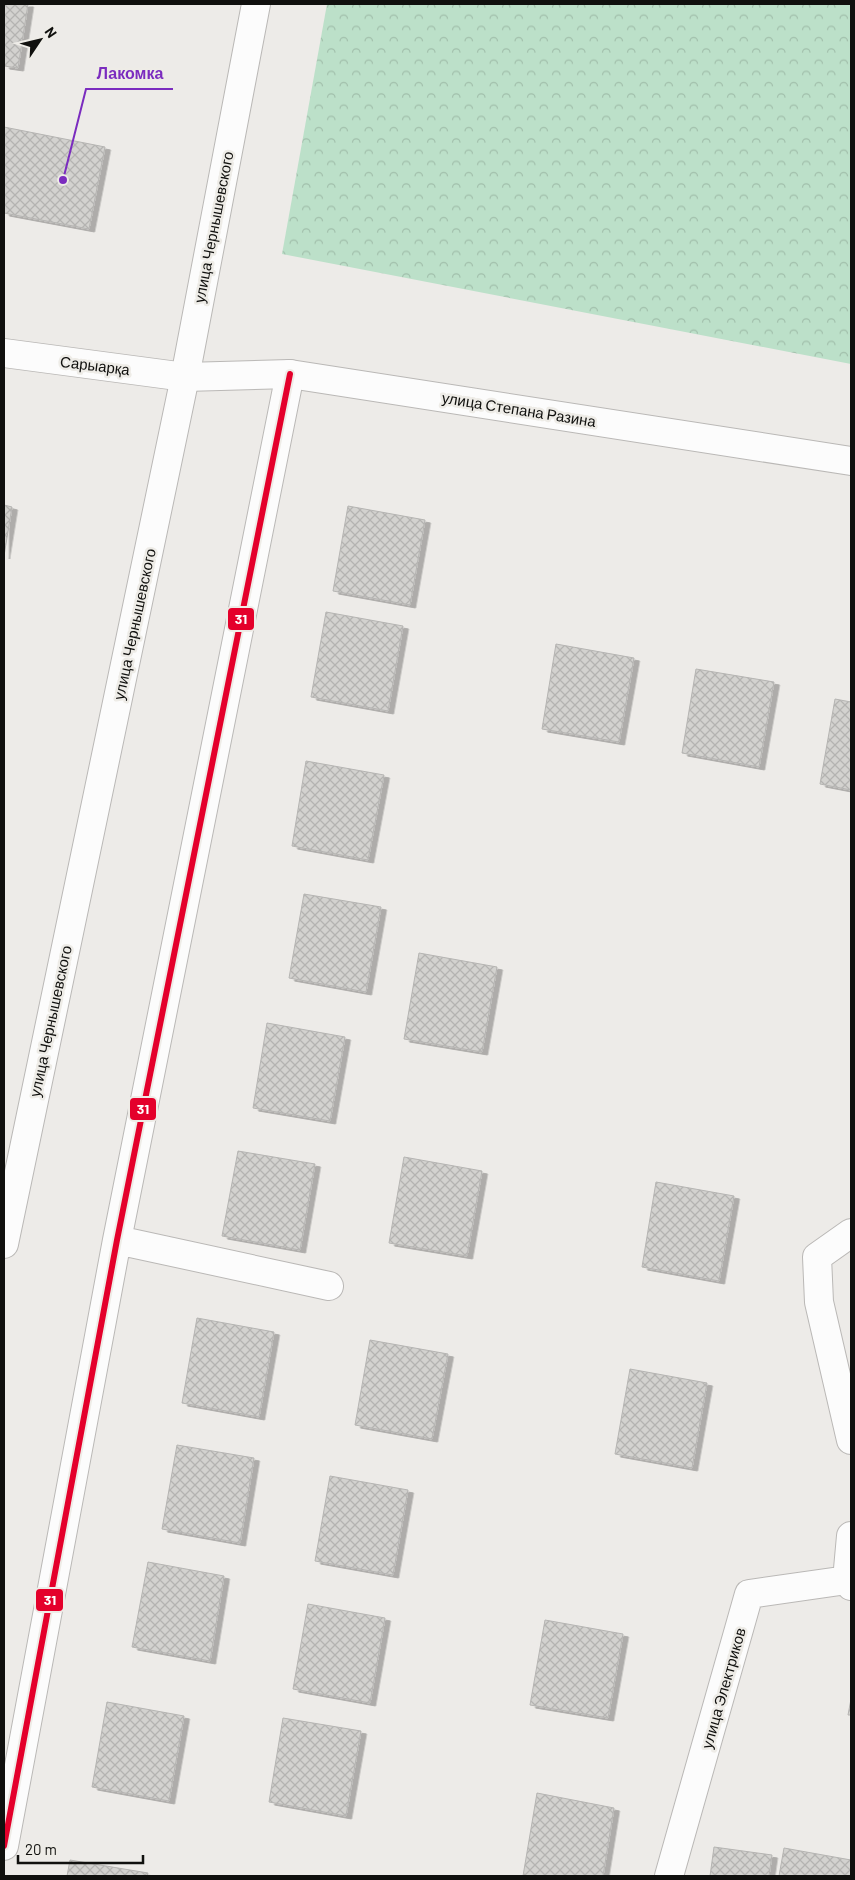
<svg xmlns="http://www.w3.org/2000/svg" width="855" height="1880" font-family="Barlow,sans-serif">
  <defs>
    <pattern id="forest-crowns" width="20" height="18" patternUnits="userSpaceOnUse" patternTransform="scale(1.25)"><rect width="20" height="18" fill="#bce0c9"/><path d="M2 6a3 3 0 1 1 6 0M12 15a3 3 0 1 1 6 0" fill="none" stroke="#a1bfab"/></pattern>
    <pattern id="building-cross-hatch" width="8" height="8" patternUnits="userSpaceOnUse" patternTransform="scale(1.25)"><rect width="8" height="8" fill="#d3d2cf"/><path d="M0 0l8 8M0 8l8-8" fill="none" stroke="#b4b3b1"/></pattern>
    <filter id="shadow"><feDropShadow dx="5.5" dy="3" stdDeviation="0" flood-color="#0004"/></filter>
  </defs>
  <rect width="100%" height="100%" fill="#edebe8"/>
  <path fill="url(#forest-crowns)" d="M 327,4 L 851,4 L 851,364 L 282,254 Z"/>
  <path fill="url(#building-cross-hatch)" stroke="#b5b4b2" filter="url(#shadow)" d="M 4,4 L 28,4 L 18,68 L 4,66 Z
    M 4,127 L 105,147 L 89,229 L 4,213 Z
    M 4,505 L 12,507 L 4,556 Z
    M 348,506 L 425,520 L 410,605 L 333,591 Z
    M 326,612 L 403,626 L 388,711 L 311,697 Z
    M 556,644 L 634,658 L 619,742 L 542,729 Z
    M 696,669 L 774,682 L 759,767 L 682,753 Z
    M 835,699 L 851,702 L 851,790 L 820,784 Z
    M 306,761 L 384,775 L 368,860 L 292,846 Z
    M 304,894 L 381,907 L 366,992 L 289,978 Z
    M 419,953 L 497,967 L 482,1052 L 404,1039 Z
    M 267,1023 L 345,1037 L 330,1121 L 253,1108 Z
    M 238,1151 L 315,1164 L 300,1250 L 222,1236 Z
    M 404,1157 L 482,1171 L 467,1256 L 389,1243 Z
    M 656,1182 L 734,1196 L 719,1281 L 642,1267 Z
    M 197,1318 L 274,1332 L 259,1417 L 182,1403 Z
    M 370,1340 L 448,1354 L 432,1439 L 355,1425 Z
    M 630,1369 L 707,1383 L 692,1468 L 615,1454 Z
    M 177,1445 L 254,1458 L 240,1543 L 162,1529 Z
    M 330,1476 L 408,1490 L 393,1575 L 315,1561 Z
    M 148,1562 L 224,1576 L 210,1661 L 132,1647 Z
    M 308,1604 L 385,1618 L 370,1703 L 293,1689 Z
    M 545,1620 L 623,1634 L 608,1718 L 530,1705 Z
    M 851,1699 L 851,1715 L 848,1715 Z
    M 107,1702 L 184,1716 L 169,1801 L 92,1787 Z
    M 283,1718 L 361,1731 L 346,1816 L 269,1802 Z
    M 537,1793 L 614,1808 L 603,1876 L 523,1876 Z
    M 714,1847 L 772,1855 L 769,1876 L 710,1876 Z
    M 784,1848 L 851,1860 L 851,1876 L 779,1876 Z
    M 70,1860 L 148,1873 L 147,1876 L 67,1876 Z"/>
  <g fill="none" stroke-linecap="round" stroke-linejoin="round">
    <g stroke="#bab8b6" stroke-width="30">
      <path id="minor" d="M 851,1233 L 817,1257 L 819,1302 L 851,1440
        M 117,1240 L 329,1286
        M 851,1536 L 847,1580 L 851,1586
        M 4,1846 L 117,1240 L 290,374
        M 669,1876 L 749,1594 L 847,1580"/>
    </g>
    <g stroke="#bab8b6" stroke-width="30">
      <path id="tertiary" d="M 4,1244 L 185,377 L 256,4"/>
    </g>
    <g stroke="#bab8b6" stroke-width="30">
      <path id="secondary" d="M 4,353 L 185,377 L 290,374 L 851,461"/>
    </g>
    <use href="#minor" stroke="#fcfcfc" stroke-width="28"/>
    <use href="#tertiary" stroke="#fcfcfc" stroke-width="28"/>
    <use href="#secondary" stroke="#fcfcfc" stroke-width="28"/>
    <g stroke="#eeece7" stroke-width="10">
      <path id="bus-1" d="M 4,1846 L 117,1240 L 290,374"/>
    </g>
    <use href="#bus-1" stroke="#e4002b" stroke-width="6"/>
  </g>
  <g text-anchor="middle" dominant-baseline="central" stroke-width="5" stroke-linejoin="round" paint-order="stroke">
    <g font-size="15" fill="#10100e" stroke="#eeece7">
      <text transform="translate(213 227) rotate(-79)">улица Чернышевского</text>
      <text transform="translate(95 365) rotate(7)">Сарыарқа</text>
      <text transform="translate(519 409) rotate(9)">улица Степана Разина</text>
      <text transform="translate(134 624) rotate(-78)">улица Чернышевского</text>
      <text transform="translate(50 1021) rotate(-78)">улица Чернышевского</text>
      <text transform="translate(723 1688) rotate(-74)">улица Электриков</text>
    </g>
  </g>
  <path fill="none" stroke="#7b2cbf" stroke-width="2" d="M63 180L86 89H173"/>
  <circle fill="#7b2cbf" stroke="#eeece7" stroke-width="2" cx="63" cy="180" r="5"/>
  <g font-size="16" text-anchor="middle" font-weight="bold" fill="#7b2cbf" stroke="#eeece7" stroke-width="5" stroke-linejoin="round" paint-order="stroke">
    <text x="130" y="79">Лакомка</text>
  </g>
  <g stroke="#eeece7" stroke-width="2">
    <rect x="227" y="607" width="28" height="24" rx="5" fill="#e4002b"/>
    <rect x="129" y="1097" width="28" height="24" rx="5" fill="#e4002b"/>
    <rect x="35" y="1588" width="29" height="24" rx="5" fill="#e4002b"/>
  </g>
  <g font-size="14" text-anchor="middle" font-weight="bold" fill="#fff">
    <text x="241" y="624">31</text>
    <text x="143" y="1114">31</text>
    <text x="50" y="1605">31</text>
  </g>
  <rect width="855" height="1880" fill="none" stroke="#10100e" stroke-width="10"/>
  <g transform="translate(40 40) rotate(55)" stroke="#eeece7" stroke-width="4" paint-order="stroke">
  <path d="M0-4L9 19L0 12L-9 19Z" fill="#10100e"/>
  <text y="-8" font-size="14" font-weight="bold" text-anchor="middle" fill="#10100e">N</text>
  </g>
  <path d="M18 1855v8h125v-8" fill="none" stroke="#10100e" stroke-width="2.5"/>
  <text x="25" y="1855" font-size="15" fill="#10100e" stroke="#eeece7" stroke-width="4" paint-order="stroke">20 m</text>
</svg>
